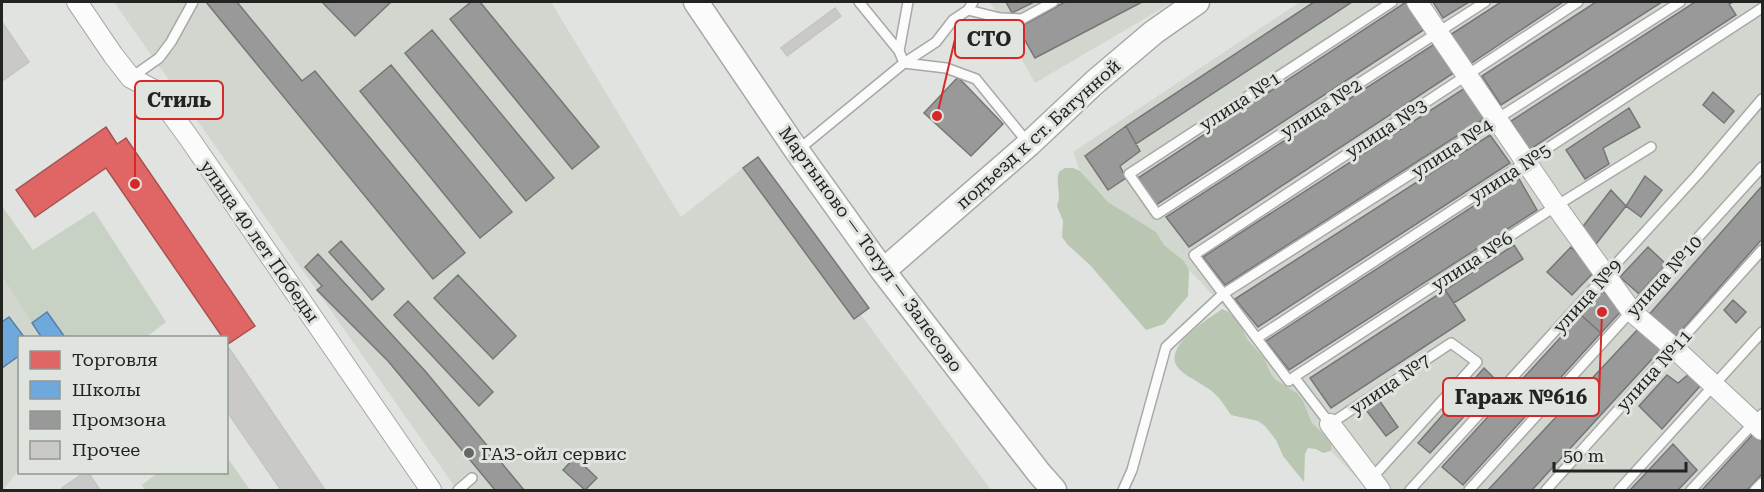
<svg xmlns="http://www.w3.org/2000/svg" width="1764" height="492" font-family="'Roboto Serif',serif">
  <rect width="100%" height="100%" fill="#e0e3df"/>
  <path fill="#d1d7cf" d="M 114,2 L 551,2 L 681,217 L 743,168 L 854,319 L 861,315 L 991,490 L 457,490 Z
    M 990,2 L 1173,2 L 1035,83 Z
    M 1300,2 L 1762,2 L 1762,490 L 1368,490 L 1331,451 L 1332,442 L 1312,423 L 1303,401 L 1297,393 L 1276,380 L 1271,374 L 1264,358 L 1247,339 L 1240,324 L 1229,312 L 1189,270 L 1184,261 L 1164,245 L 1156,232 L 1108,202 L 1080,171 L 1073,152 Z
    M 2,276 L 42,337 L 20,338 L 19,470 L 3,490 L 2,490 Z"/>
  <path fill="#c8d2c4" d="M 2,206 L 33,250 L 94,211 L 166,322 L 145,338 L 62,337 L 64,336 L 47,313 L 32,323 L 2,276 Z
    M 227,457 L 250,490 L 145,490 L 142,485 L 157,473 L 226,472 Z"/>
  <path fill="#b8c6b2" d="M 1065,168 L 1073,168 L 1080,171 L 1108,202 L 1156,232 L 1164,245 L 1184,261 L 1189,270 L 1188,296 L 1164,324 L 1146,330 L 1090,265 L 1068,245 L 1062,237 L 1063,221 L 1057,206 C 1062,193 1055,185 1059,172 Z
    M 1222,309 L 1229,312 L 1240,324 L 1247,339 L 1264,358 L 1271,374 L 1276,380 L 1297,393 L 1303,401 L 1312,423 L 1332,442 L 1331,451 L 1323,453 L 1316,449 L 1308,448 L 1305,454 L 1304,482 L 1283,456 L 1276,440 L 1265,426 L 1258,421 L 1231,415 C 1226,408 1221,399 1214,393 C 1204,384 1190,379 1180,370 C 1158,349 1208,319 1222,309 Z"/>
  <path fill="#e06666" stroke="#a75252" stroke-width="1.5" d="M 106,127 L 117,144 L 126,138 L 255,326 L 228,344 L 226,338 L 223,338 L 106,168 L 35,217 L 16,190 Z"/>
  <path fill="#6fa8dc" stroke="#5880a4" stroke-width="1.5" d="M 47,312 L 64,336 L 62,338 L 42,338 L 32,323 Z
    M 9,317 L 25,338 L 20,338 L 20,355 L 2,368 L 2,322 Z"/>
  <path fill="#999" stroke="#757675" stroke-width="1.5" d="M 206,2 L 237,2 L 302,81 L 315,71 L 465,253 L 433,279 Z
    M 322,2 L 391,2 L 355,36 Z
    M 471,2 L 480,2 L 599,147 L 572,169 L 450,19 Z
    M 1006,2 L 1034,2 L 1012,13 Z
    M 1065,2 L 1142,2 L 1035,58 L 1018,28 Z
    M 1314,2 L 1352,2 L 1136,144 L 1126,126 Z
    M 1406,2 L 1408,2 L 1425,29 L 1156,205 L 1138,178 Z
    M 1433,2 L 1469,2 L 1443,18 Z
    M 1501,2 L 1563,2 L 1470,64 L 1450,35 Z
    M 1596,2 L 1662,2 L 1501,105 L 1482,76 Z
    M 1695,2 L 1733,2 L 1729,4 L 1736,15 L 1529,150 L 1511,121 Z
    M 432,30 L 554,178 L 526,201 L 405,53 Z
    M 1436,43 L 1455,72 L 1189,247 L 1166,217 Z
    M 391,65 L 512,212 L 480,238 L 360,91 Z
    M 958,77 L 1003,124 L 971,156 L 924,113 Z
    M 1465,88 L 1485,118 L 1225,285 L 1203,257 Z
    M 1713,92 L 1734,111 L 1724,123 L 1703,105 Z
    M 1629,108 L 1640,127 L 1603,148 L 1609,164 L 1585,179 L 1566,150 Z
    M 1126,126 L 1140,151 L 1120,166 L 1126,178 L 1108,190 L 1085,156 Z
    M 1490,135 L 1510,163 L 1258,327 L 1235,299 Z
    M 758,157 L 869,308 L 854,319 L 743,168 Z
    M 1645,176 L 1662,190 L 1641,217 L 1626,206 Z
    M 1518,177 L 1537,210 L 1289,370 L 1266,341 Z
    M 1762,186 L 1762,239 L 1673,340 L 1647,317 Z
    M 1611,190 L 1626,206 L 1596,244 L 1581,229 Z
    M 341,241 L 384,289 L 372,300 L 329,252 Z
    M 1514,245 L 1523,259 L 1454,303 L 1445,290 Z
    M 1571,247 L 1595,271 L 1572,295 L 1547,272 Z
    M 1648,247 L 1666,264 L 1639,294 L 1620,277 Z
    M 318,254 L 426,372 L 524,490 L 495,490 L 388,361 L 317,290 L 322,286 L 305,267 Z
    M 458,275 L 516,336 L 493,359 L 434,298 Z
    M 1445,290 L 1465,320 L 1331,408 L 1310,378 Z
    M 1603,291 L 1623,309 L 1601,333 L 1581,315 Z
    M 1733,300 L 1746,312 L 1736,323 L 1724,310 Z
    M 408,301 L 493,392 L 479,406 L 394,315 Z
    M 1581,315 L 1601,333 L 1463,485 L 1442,467 Z
    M 1639,328 L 1663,347 L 1532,490 L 1488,490 Z
    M 1484,368 L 1497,381 L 1430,453 L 1418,443 Z
    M 1689,374 L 1701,385 L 1662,429 L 1639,406 L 1667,375 L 1678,383 Z
    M 1379,400 L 1398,427 L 1386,436 L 1366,410 Z
    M 1753,434 L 1762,442 L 1762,474 L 1747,490 L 1702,490 Z
    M 1673,444 L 1697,470 L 1678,490 L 1630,490 Z
    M 575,457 L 597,478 L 585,490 L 563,470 Z"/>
  <path fill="#c9cac7" stroke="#c3c5c2" stroke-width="1.5" d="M 835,8 L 841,16 L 787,56 L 781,48 Z
    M 2,22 L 29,62 L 2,81 Z
    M 229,348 L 325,490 L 281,490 L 226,410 L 226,349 Z
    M 85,472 L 88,472 L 100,490 L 64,490 L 62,488 Z"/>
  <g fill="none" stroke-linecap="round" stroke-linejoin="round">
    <g stroke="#a7a9a6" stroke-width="12">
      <path id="service" d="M 1392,2 L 1129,174 L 1157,214 L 1485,2
        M 968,10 L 1000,18 L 1022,19 L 1053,2
        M 899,51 L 908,2
        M 904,63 L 946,68 L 976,79 L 1028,143
        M 904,63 L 936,42 L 953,20 L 968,10 L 973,2
        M 132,77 L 159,58 L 171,42 L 193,2
        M 798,150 L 904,63 L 899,51 L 859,2
        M 1257,338 L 1762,8
        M 1294,377 L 1556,206 L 1651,147
        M 1371,479 L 1477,362 L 1451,343 L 1330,424 L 1294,377 L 1289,381 L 1194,255 L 1578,2
        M 458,490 L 472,478
        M 1123,490 L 1132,470 L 1166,347 L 1223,294 L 1680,2
        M 1410,490 L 1697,175 L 1762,99
        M 1469,490 L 1762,167
        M 1546,490 L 1762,250
        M 1619,490 L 1762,332
        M 1691,490 L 1762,414
        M 1755,490 L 1762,483"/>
    </g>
    <g stroke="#a7a9a6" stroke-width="22">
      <path id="minor" d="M 77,2 L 113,55 L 131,78 L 154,90 L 189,138 L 431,490
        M 1417,2 L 1556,206 L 1632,312 L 1674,348 L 1762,430
        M 1330,424 L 1380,490"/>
    </g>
    <g stroke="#a7a9a6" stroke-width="27">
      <path id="tertiary" d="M 696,2 L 797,151 L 883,271 L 1039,473 L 1054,490
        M 883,271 L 1029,144 L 1095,82 L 1154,32 L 1197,2"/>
    </g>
    <use href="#service" stroke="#fafbfa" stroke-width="9"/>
    <use href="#minor" stroke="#fafbfa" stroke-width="20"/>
    <use href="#tertiary" stroke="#fafbfa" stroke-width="24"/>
  </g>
  <circle fill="#646764" stroke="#dfe4de" stroke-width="2" cx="469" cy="453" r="6"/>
  <g text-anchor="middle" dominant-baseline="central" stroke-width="6" stroke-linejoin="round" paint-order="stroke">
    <g font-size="18" fill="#222422" stroke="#dfe4de">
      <text transform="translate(1240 101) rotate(-33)">улица №1</text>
      <text transform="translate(1321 108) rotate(-33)">улица №2</text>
      <text transform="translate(1386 128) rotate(-33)">улица №3</text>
      <text transform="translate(1038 134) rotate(-42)">подъезд к ст. Батунной</text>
      <text transform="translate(1452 148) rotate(-33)">улица №4</text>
      <text transform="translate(1510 173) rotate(-33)">улица №5</text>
      <text transform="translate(260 241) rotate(55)">улица 40 лет Победы</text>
      <text transform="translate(871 249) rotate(54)">Мартыново — Тогул — Залесово</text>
      <text transform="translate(1472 261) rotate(-33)">улица №6</text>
      <text transform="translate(1664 276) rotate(-48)">улица №10</text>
      <text transform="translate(1587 296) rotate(-48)">улица №9</text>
      <text transform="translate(1654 370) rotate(-48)">улица №11</text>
      <text transform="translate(1390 384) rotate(-34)">улица №7</text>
    </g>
    <g font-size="18" fill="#222422" stroke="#dfe4de" text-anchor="start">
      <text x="481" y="453">ГАЗ-ойл сервис</text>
    </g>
  </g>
  <path fill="none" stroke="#d62828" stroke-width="2" d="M937 116L955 39M135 184L135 100M1602 312L1599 397"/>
  <g fill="#d62828" stroke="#dfe4de" stroke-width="2">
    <circle cx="937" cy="116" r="6"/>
    <circle cx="135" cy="184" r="6"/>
    <circle cx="1602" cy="312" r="6"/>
  </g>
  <g fill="#dfe4de" stroke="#d62828" stroke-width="2">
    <rect x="955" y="20" width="69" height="38" rx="6"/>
    <rect x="135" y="81" width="88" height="38" rx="6"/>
    <rect x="1443" y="378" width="156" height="38" rx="6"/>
  </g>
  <g font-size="20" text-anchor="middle" font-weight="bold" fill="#222422">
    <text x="989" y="46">СТО</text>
    <text x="179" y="107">Стиль</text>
    <text x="1521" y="404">Гараж №616</text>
  </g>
  <rect width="1764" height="492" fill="none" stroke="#222422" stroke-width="6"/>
  <rect x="18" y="336" width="210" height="138" fill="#dfe4de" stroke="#939793" stroke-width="1.5"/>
  <rect x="30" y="351" width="30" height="18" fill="#e06666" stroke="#939793" stroke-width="1.5"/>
  <text x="72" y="366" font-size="18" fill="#222422">Торговля</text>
  <rect x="30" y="381" width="30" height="18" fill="#6fa8dc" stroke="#939793" stroke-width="1.5"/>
  <text x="72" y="396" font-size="18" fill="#222422">Школы</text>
  <rect x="30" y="411" width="30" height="18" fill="#999999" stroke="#939793" stroke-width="1.5"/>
  <text x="72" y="426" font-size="18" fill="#222422">Промзона</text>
  <rect x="30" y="441" width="30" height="18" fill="#c9cac7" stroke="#939793" stroke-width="1.5"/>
  <text x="72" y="456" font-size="18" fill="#222422">Прочее</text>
  <path d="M1554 462v9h132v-9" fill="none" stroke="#222422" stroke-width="3"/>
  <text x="1563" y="462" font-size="18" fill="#222422" stroke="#dfe4de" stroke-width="4.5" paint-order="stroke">50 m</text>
</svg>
